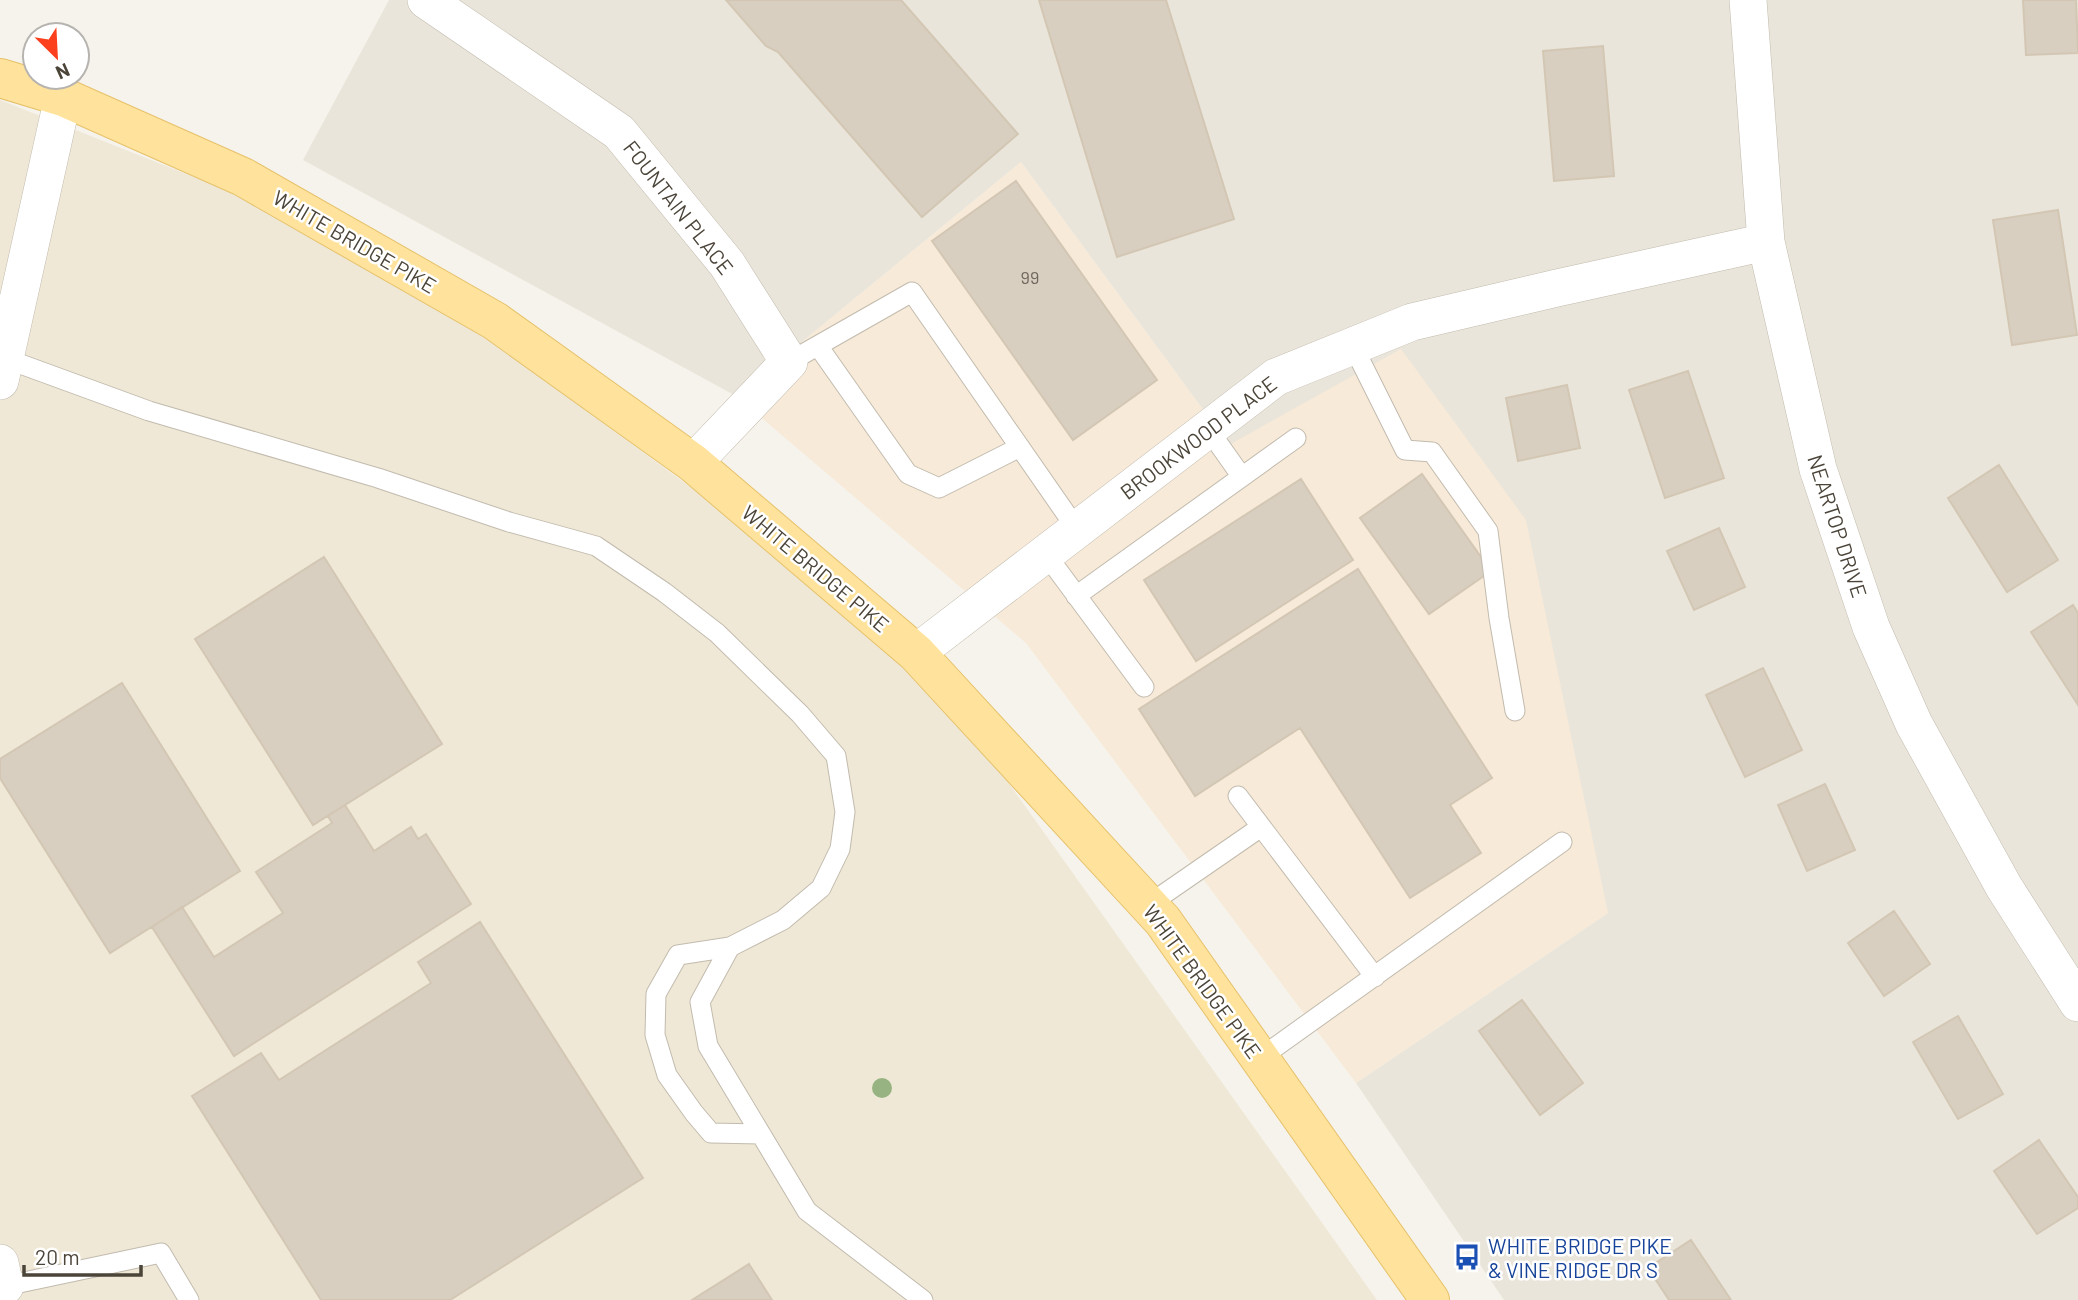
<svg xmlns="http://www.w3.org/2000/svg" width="2078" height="1300" font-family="Barlow,sans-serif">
  <rect width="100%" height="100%" fill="#f6f3ec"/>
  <path fill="#eae5da" d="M 389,0 L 2078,0 L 2078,1300 L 1504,1300 L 1356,1083 L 1608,913 L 1229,445 L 1021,162 L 736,396 L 303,160 Z"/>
  <path fill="#f7ead8" d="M 1021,162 L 1229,445 L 1401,349 L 1526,520 L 1608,913 L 1356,1083 L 1026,643 L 736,396 Z"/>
  <path fill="#efe8d6" d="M 0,100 L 357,242 L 916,653 L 1377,1300 L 0,1300 Z"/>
  <path fill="#d8cfc1" stroke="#d3c7b4" stroke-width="2" d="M 726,0 L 901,0 L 1018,134 L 922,217 L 778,52 L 766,46 Z
    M 1039,0 L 1166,0 L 1234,219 L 1117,257 Z
    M 2023,0 L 2076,0 L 2078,53 L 2026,55 Z
    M 1603,46 L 1614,176 L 1554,181 L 1543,51 Z
    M 1016,181 L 1157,380 L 1073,440 L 932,241 Z
    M 2058,210 L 2077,335 L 2012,345 L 1993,220 Z
    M 1688,371 L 1724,478 L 1665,498 L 1629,390 Z
    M 1567,385 L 1580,448 L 1518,461 L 1506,398 Z
    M 1999,465 L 2058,560 L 2007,592 L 1948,498 Z
    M 1422,474 L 1491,571 L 1429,614 L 1360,518 Z
    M 1301,479 L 1353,560 L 1196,661 L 1144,580 Z
    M 1719,528 L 1745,587 L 1694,610 L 1667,551 Z
    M 324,557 L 442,744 L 313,825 L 195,639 Z
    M 1358,569 L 1492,778 L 1450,805 L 1481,853 L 1410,898 L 1300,728 L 1195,796 L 1139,709 Z
    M 2073,605 L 2078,613 L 2078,705 L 2031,632 Z
    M 1763,668 L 1802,750 L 1745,777 L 1706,695 Z
    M 122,683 L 240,871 L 110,953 L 0,778 L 0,759 Z
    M 1825,784 L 1855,850 L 1807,871 L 1778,805 Z
    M 345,805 L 374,851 L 411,827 L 418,839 L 426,834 L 471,904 L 234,1056 L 152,927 L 182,907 L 214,957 L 283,913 L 256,872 L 332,823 L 328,816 Z
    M 1894,911 L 1930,964 L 1884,996 L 1848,943 Z
    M 480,922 L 643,1178 L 450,1300 L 321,1300 L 192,1096 L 261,1053 L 279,1080 L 431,983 L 418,962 Z
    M 1522,1000 L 1583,1083 L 1540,1115 L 1479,1031 Z
    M 1958,1016 L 2003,1094 L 1958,1119 L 1913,1042 Z
    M 2039,1140 L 2078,1197 L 2078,1208 L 2037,1234 L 1994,1171 Z
    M 1691,1240 L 1731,1300 L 1669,1300 L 1648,1268 Z
    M 749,1264 L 772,1300 L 692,1300 Z"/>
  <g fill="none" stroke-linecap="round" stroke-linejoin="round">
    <g stroke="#c2bbae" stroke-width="21">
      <path id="service" d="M 818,346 L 908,474 L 939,488 L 1020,447
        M 1353,346 L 1405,450 L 1432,452 L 1488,531 L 1499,618 L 1515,711
        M 4,358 L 149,411 L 378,478 L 509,522 L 596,546 L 664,592 L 717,633 L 800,714 L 836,756 L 845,812 L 840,849 L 821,888 L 783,920 L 730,947 L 700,1002 L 708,1046 L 807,1211 L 923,1300
        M 789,362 L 912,292 L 1076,528
        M 1208,429 L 1242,477
        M 1045,553 L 1144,687
        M 1076,596 L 1296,438
        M 1238,796 L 1375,977
        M 1148,905 L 1261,827
        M 730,947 L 678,955 L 656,994 L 655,1035 L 667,1075 L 694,1113 L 711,1133 L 761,1134
        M 1260,1058 L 1562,842
        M 6,1292 L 5,1286 L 161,1253 L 189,1300"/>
    </g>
    <g stroke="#c2bbae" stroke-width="38">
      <path id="minor" d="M 426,0 L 619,132 L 727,264 L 789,362 L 693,463
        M 1748,0 L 1766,242 L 1818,469 L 1871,627 L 1914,724 L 2004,887 L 2078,1003
        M 0,381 L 63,97
        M 916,653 L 1276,377 L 1412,322 L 1557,288 L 1766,242
        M 0,1263 L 5,1286"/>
    </g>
    <g stroke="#e6c16a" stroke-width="40">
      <path id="primary" d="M 0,78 L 63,97 L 243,177 L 495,321 L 693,463 L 916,653 L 1163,921 L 1430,1300"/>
    </g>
    <use href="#service" stroke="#fff" stroke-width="19"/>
    <use href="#minor" stroke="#fff" stroke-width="37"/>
    <use href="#primary" stroke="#ffe39c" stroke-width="38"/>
  </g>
  <circle fill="#97b381" cx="882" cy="1088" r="10"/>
  <defs>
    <g id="bus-bare" transform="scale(2.1)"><path d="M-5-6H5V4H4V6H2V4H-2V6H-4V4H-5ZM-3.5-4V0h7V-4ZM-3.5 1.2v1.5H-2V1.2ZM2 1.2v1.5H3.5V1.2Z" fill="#1a4fb4" stroke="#fff" stroke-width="2.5" paint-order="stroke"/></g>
  </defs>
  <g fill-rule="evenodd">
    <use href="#bus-bare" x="1467" y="1257"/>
  </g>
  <g text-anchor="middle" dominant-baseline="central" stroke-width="5" stroke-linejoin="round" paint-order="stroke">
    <g font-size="18" fill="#6e675b">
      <text x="1030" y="277">99</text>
    </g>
    <g font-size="21" fill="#4b4439" stroke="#fff">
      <text transform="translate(679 207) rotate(52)">FOUNTAIN PLACE</text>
      <text transform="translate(355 241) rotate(30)">WHITE BRIDGE PIKE</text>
      <text transform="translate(1198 437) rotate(-37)">BROOKWOOD PLACE</text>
      <text transform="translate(1838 526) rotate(72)">NEARTOP DRIVE</text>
      <text transform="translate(816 568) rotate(40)">WHITE BRIDGE PIKE</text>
      <text transform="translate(1203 981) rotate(54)">WHITE BRIDGE PIKE</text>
    </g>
    <g font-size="21" fill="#164399" stroke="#fff" text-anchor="start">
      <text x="1488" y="1245">WHITE BRIDGE PIKE<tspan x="1488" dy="24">&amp; VINE RIDGE DR S</tspan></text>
    </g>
  </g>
  <g transform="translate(56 56) rotate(156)"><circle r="33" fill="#ffffff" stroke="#b7b4b0" stroke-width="2"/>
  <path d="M0-5L12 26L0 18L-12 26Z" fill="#fc3f1d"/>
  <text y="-10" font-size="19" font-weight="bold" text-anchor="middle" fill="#4b4439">N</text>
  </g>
  <path d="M24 1265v10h117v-10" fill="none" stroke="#4b4439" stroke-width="3.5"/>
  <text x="35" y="1265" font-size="21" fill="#4b4439" stroke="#ffffff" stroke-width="5" paint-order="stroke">20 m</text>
</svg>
